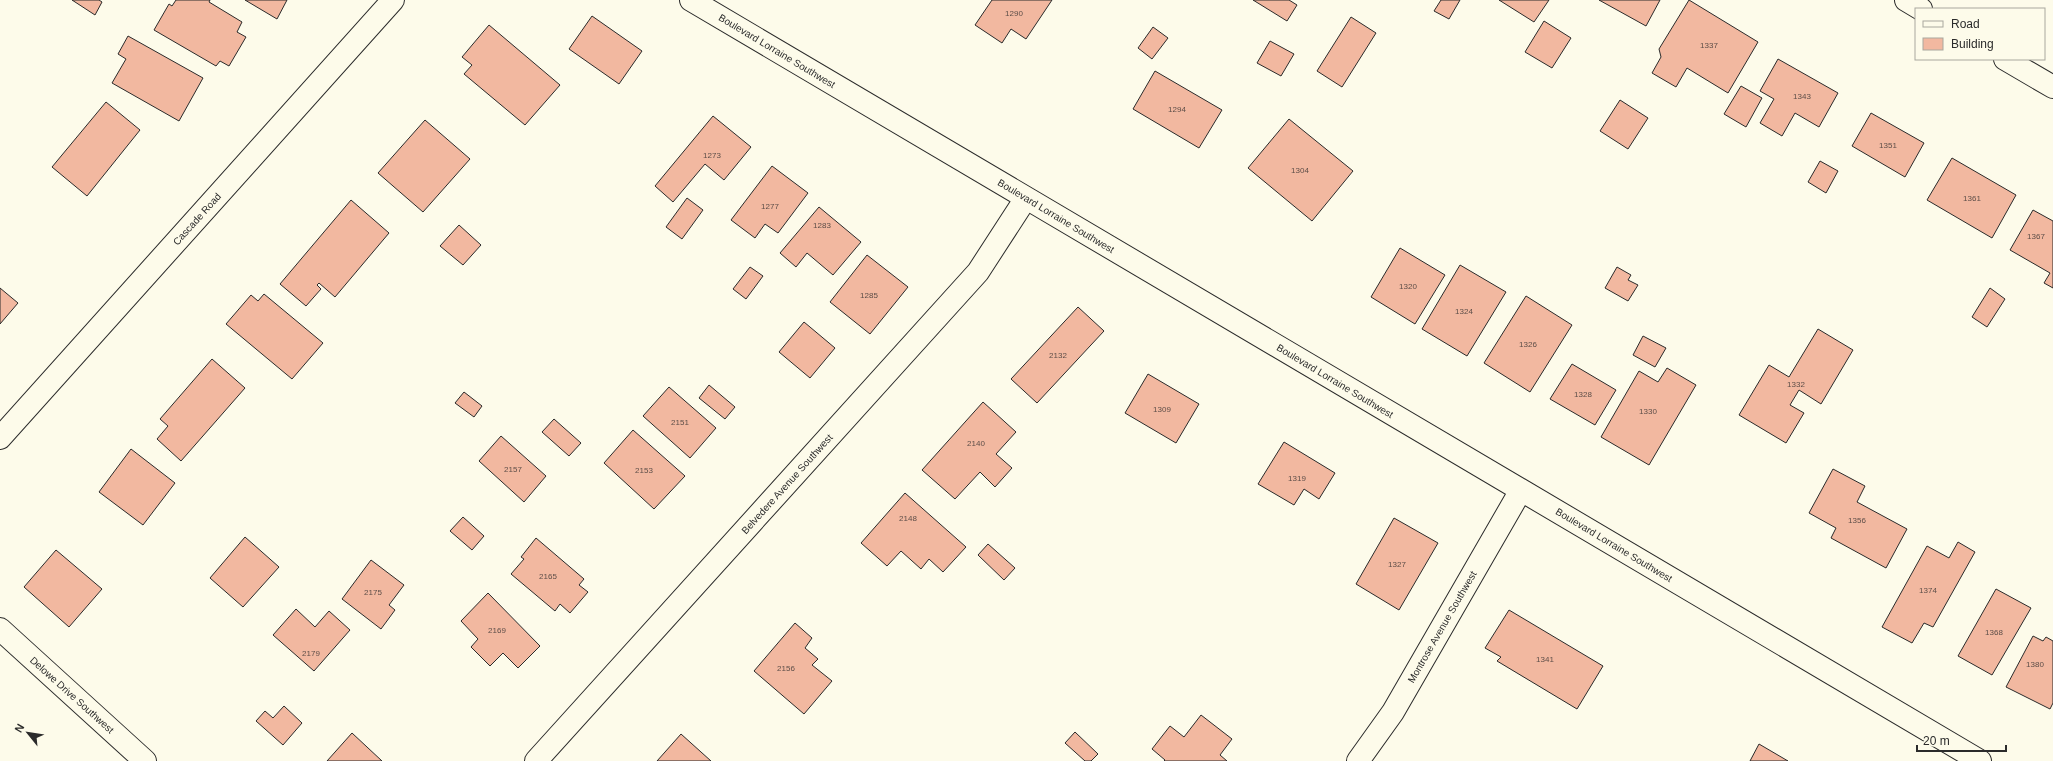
<svg xmlns="http://www.w3.org/2000/svg" width="2053" height="761" font-family="Arial,sans-serif">
  <rect width="100%" height="100%" fill="#fdfbea"/>
  <path fill="#f2b8a0" stroke="#2b2b2b" d="M 72,0 L 99,0 L 102,2 L 95,15 Z
    M 176,0 L 210,0 L 209,2 L 242,22 L 237,32 L 246,37 L 229,66 L 220,61 L 216,66 L 154,30 L 169,4 L 172,6 Z
    M 245,0 L 287,0 L 277,19 Z
    M 992,0 L 1052,0 L 1026,39 L 1011,29 L 1002,43 L 975,25 Z
    M 1253,0 L 1289,0 L 1297,5 L 1287,21 Z
    M 1441,0 L 1460,0 L 1449,19 L 1434,11 Z
    M 1499,0 L 1549,0 L 1534,22 Z
    M 1599,0 L 1660,0 L 1646,26 Z
    M 1689,0 L 1758,42 L 1728,93 L 1687,68 L 1676,87 L 1652,73 L 1661,57 L 1659,49 Z
    M 592,16 L 642,51 L 619,84 L 569,49 Z
    M 1351,17 L 1376,33 L 1342,87 L 1317,71 Z
    M 1544,21 L 1571,38 L 1552,68 L 1525,52 Z
    M 489,25 L 560,85 L 525,125 L 464,74 L 472,65 L 462,57 Z
    M 1153,27 L 1168,38 L 1152,59 L 1138,48 Z
    M 128,36 L 203,78 L 179,121 L 112,83 L 126,59 L 118,54 Z
    M 1270,41 L 1294,54 L 1281,76 L 1257,63 Z
    M 1778,59 L 1838,93 L 1819,127 L 1795,113 L 1782,136 L 1760,123 L 1774,99 L 1760,91 Z
    M 1155,71 L 1222,110 L 1199,148 L 1133,109 Z
    M 1741,86 L 1762,98 L 1746,127 L 1724,114 Z
    M 1620,100 L 1648,118 L 1628,149 L 1600,131 Z
    M 106,102 L 140,130 L 87,196 L 52,167 Z
    M 1871,113 L 1924,143 L 1905,177 L 1852,146 Z
    M 713,116 L 751,147 L 724,180 L 705,164 L 673,202 L 655,186 Z
    M 1289,119 L 1353,171 L 1312,221 L 1248,168 Z
    M 425,120 L 470,159 L 423,212 L 378,173 Z
    M 1952,158 L 2016,195 L 1992,238 L 1927,200 Z
    M 1820,161 L 1838,171 L 1826,193 L 1808,182 Z
    M 772,166 L 808,193 L 778,233 L 765,224 L 755,238 L 731,220 Z
    M 687,198 L 703,210 L 682,239 L 666,227 Z
    M 351,200 L 389,233 L 335,297 L 319,283 L 317,285 L 321,289 L 306,306 L 280,284 Z
    M 819,207 L 861,242 L 833,275 L 807,253 L 796,267 L 780,253 Z
    M 2033,210 L 2053,221 L 2053,288 L 2044,283 L 2050,273 L 2010,250 Z
    M 459,225 L 481,245 L 463,265 L 440,246 Z
    M 1400,248 L 1445,275 L 1415,324 L 1371,297 Z
    M 867,255 L 908,287 L 870,334 L 830,302 Z
    M 1460,265 L 1506,292 L 1467,356 L 1422,329 Z
    M 750,267 L 763,276 L 746,299 L 733,289 Z
    M 1617,267 L 1631,275 L 1628,280 L 1638,285 L 1628,301 L 1605,288 Z
    M 0,288 L 18,303 L 0,324 Z
    M 1990,288 L 2005,299 L 1987,327 L 1972,317 Z
    M 264,294 L 323,343 L 292,379 L 226,324 L 251,295 L 258,301 Z
    M 1526,296 L 1572,325 L 1530,392 L 1484,363 Z
    M 1078,307 L 1104,331 L 1037,403 L 1011,379 Z
    M 804,322 L 835,348 L 810,378 L 779,352 Z
    M 1818,329 L 1853,350 L 1821,404 L 1799,390 L 1790,405 L 1804,413 L 1786,443 L 1739,415 L 1769,365 L 1789,377 Z
    M 1643,336 L 1666,348 L 1655,367 L 1633,355 Z
    M 212,359 L 245,388 L 181,461 L 157,439 L 168,426 L 160,419 Z
    M 1572,364 L 1616,390 L 1595,425 L 1550,399 Z
    M 1667,368 L 1696,385 L 1649,465 L 1601,437 L 1639,371 L 1658,382 Z
    M 1148,374 L 1199,404 L 1176,443 L 1125,413 Z
    M 709,385 L 735,407 L 725,419 L 699,398 Z
    M 669,387 L 716,428 L 690,458 L 643,416 Z
    M 464,392 L 482,406 L 474,417 L 455,403 Z
    M 983,402 L 1016,432 L 996,454 L 1012,468 L 995,487 L 980,472 L 955,499 L 922,470 Z
    M 554,419 L 581,443 L 569,456 L 542,432 Z
    M 633,430 L 685,476 L 654,509 L 604,463 Z
    M 501,436 L 546,476 L 524,502 L 479,461 Z
    M 1284,442 L 1335,473 L 1319,499 L 1304,489 L 1294,505 L 1258,484 Z
    M 131,449 L 175,483 L 143,525 L 99,492 Z
    M 1833,469 L 1865,486 L 1857,502 L 1907,529 L 1886,568 L 1831,538 L 1836,528 L 1809,513 Z
    M 905,493 L 966,547 L 943,572 L 929,559 L 921,569 L 901,551 L 887,566 L 861,543 Z
    M 463,517 L 484,536 L 472,550 L 450,531 Z
    M 1394,518 L 1438,543 L 1399,610 L 1356,584 Z
    M 245,537 L 279,567 L 243,607 L 210,578 Z
    M 536,538 L 584,579 L 579,585 L 588,592 L 570,613 L 560,604 L 555,611 L 511,574 L 524,559 L 521,557 Z
    M 1958,542 L 1975,552 L 1933,627 L 1924,623 L 1912,643 L 1882,627 L 1927,546 L 1949,558 Z
    M 988,544 L 1015,568 L 1004,580 L 978,555 Z
    M 56,550 L 102,589 L 69,627 L 24,587 Z
    M 371,560 L 404,585 L 389,605 L 395,610 L 381,629 L 342,599 Z
    M 1996,589 L 2031,608 L 1992,675 L 1958,656 Z
    M 488,593 L 540,646 L 518,668 L 503,653 L 490,666 L 471,647 L 478,639 L 461,621 Z
    M 296,609 L 315,627 L 329,611 L 350,630 L 314,671 L 273,635 Z
    M 1509,610 L 1603,666 L 1577,709 L 1497,661 L 1501,657 L 1485,648 Z
    M 795,623 L 812,638 L 805,648 L 818,659 L 812,665 L 832,681 L 804,714 L 754,671 Z
    M 2033,636 L 2043,641 L 2046,637 L 2053,641 L 2053,703 L 2050,709 L 2006,687 Z
    M 284,706 L 302,723 L 283,745 L 256,721 L 265,711 L 273,718 Z
    M 1201,715 L 1232,739 L 1220,755 L 1227,761 L 1164,761 L 1165,760 L 1152,749 L 1170,726 L 1184,737 Z
    M 1075,732 L 1098,754 L 1091,761 L 1085,761 L 1065,743 Z
    M 352,733 L 382,761 L 327,761 Z
    M 681,734 L 711,761 L 657,761 Z
    M 1759,744 L 1788,761 L 1750,761 Z"/>
  <g fill="none" stroke-linecap="round" stroke-linejoin="round">
    <g stroke="#2b2b2b" stroke-width="24">
      <path id="street" d="M 691,0 L 1980,761
        M 1906,0 L 1921,9
        M 2005,59 L 2053,87
        M 0,629 L 145,761
        M 536,761 L 978,272 L 1026,198
        M 1358,761 L 1393,712 L 1521,490"/>
    </g>
    <g stroke="#2b2b2b" stroke-width="24">
      <path id="secondary" d="M 0,438 L 393,0"/>
    </g>
    <use href="#street" stroke="#fdfbea" stroke-width="22"/>
    <use href="#secondary" stroke="#fdfbea" stroke-width="22"/>
  </g>
  <g text-anchor="middle" dominant-baseline="central" stroke-width="3" stroke-linejoin="round" paint-order="stroke">
    <g font-size="8" fill="#5d4e48">
      <text x="1014" y="13">1290</text>
      <text x="1709" y="45">1337</text>
      <text x="1802" y="96">1343</text>
      <text x="1177" y="109">1294</text>
      <text x="1888" y="145">1351</text>
      <text x="712" y="155">1273</text>
      <text x="1300" y="170">1304</text>
      <text x="1972" y="198">1361</text>
      <text x="770" y="206">1277</text>
      <text x="822" y="225">1283</text>
      <text x="2036" y="236">1367</text>
      <text x="1408" y="286">1320</text>
      <text x="869" y="295">1285</text>
      <text x="1464" y="311">1324</text>
      <text x="1528" y="344">1326</text>
      <text x="1058" y="355">2132</text>
      <text x="1796" y="384">1332</text>
      <text x="1583" y="394">1328</text>
      <text x="1162" y="409">1309</text>
      <text x="1648" y="411">1330</text>
      <text x="680" y="422">2151</text>
      <text x="976" y="443">2140</text>
      <text x="513" y="469">2157</text>
      <text x="644" y="470">2153</text>
      <text x="1297" y="478">1319</text>
      <text x="908" y="518">2148</text>
      <text x="1857" y="520">1356</text>
      <text x="1397" y="564">1327</text>
      <text x="548" y="576">2165</text>
      <text x="1928" y="590">1374</text>
      <text x="373" y="592">2175</text>
      <text x="497" y="630">2169</text>
      <text x="1994" y="632">1368</text>
      <text x="311" y="653">2179</text>
      <text x="1545" y="659">1341</text>
      <text x="2035" y="664">1380</text>
      <text x="786" y="668">2156</text>
    </g>
    <g font-size="10" fill="#2b2b2b" stroke="#fdfbea">
      <text transform="translate(777 51) rotate(31)">Boulevard Lorraine Southwest</text>
      <text transform="translate(1056 216) rotate(31)">Boulevard Lorraine Southwest</text>
      <text transform="translate(197 219) rotate(-48)">Cascade Road</text>
      <text transform="translate(1335 381) rotate(31)">Boulevard Lorraine Southwest</text>
      <text transform="translate(787 484) rotate(-48)">Belvedere Avenue Southwest</text>
      <text transform="translate(1614 545) rotate(31)">Boulevard Lorraine Southwest</text>
      <text transform="translate(1442 627) rotate(-60)">Montrose Avenue Southwest</text>
      <text transform="translate(72 695) rotate(42)">Delowe Drive Southwest</text>
    </g>
  </g>
  <rect x="1915" y="8" width="130" height="52" fill="#fdfbea" stroke="#a9a89e"/>
  <rect x="1923" y="21" width="20" height="6" fill="#fdfbea" stroke="#a9a89e"/>
  <text x="1951" y="28" font-size="12" fill="#2b2b2b">Road</text>
  <rect x="1923" y="38" width="20" height="12" fill="#f2b8a0" stroke="#a9a89e"/>
  <text x="1951" y="48" font-size="12" fill="#2b2b2b">Building</text>
  <g transform="translate(28 733) rotate(300)" stroke="#fdfbea" stroke-width="3" paint-order="stroke">
  <path d="M0-3L7 15L0 10L-7 15Z" fill="#2b2b2b"/>
  <text y="-6" font-size="11" font-weight="bold" text-anchor="middle" fill="#2b2b2b">N</text>
  </g>
  <path d="M1917 745v6h89v-6" fill="none" stroke="#2b2b2b" stroke-width="2"/>
  <text x="1923" y="745" font-size="12" fill="#2b2b2b" stroke="#fdfbea" stroke-width="3" paint-order="stroke">20 m</text>
</svg>
